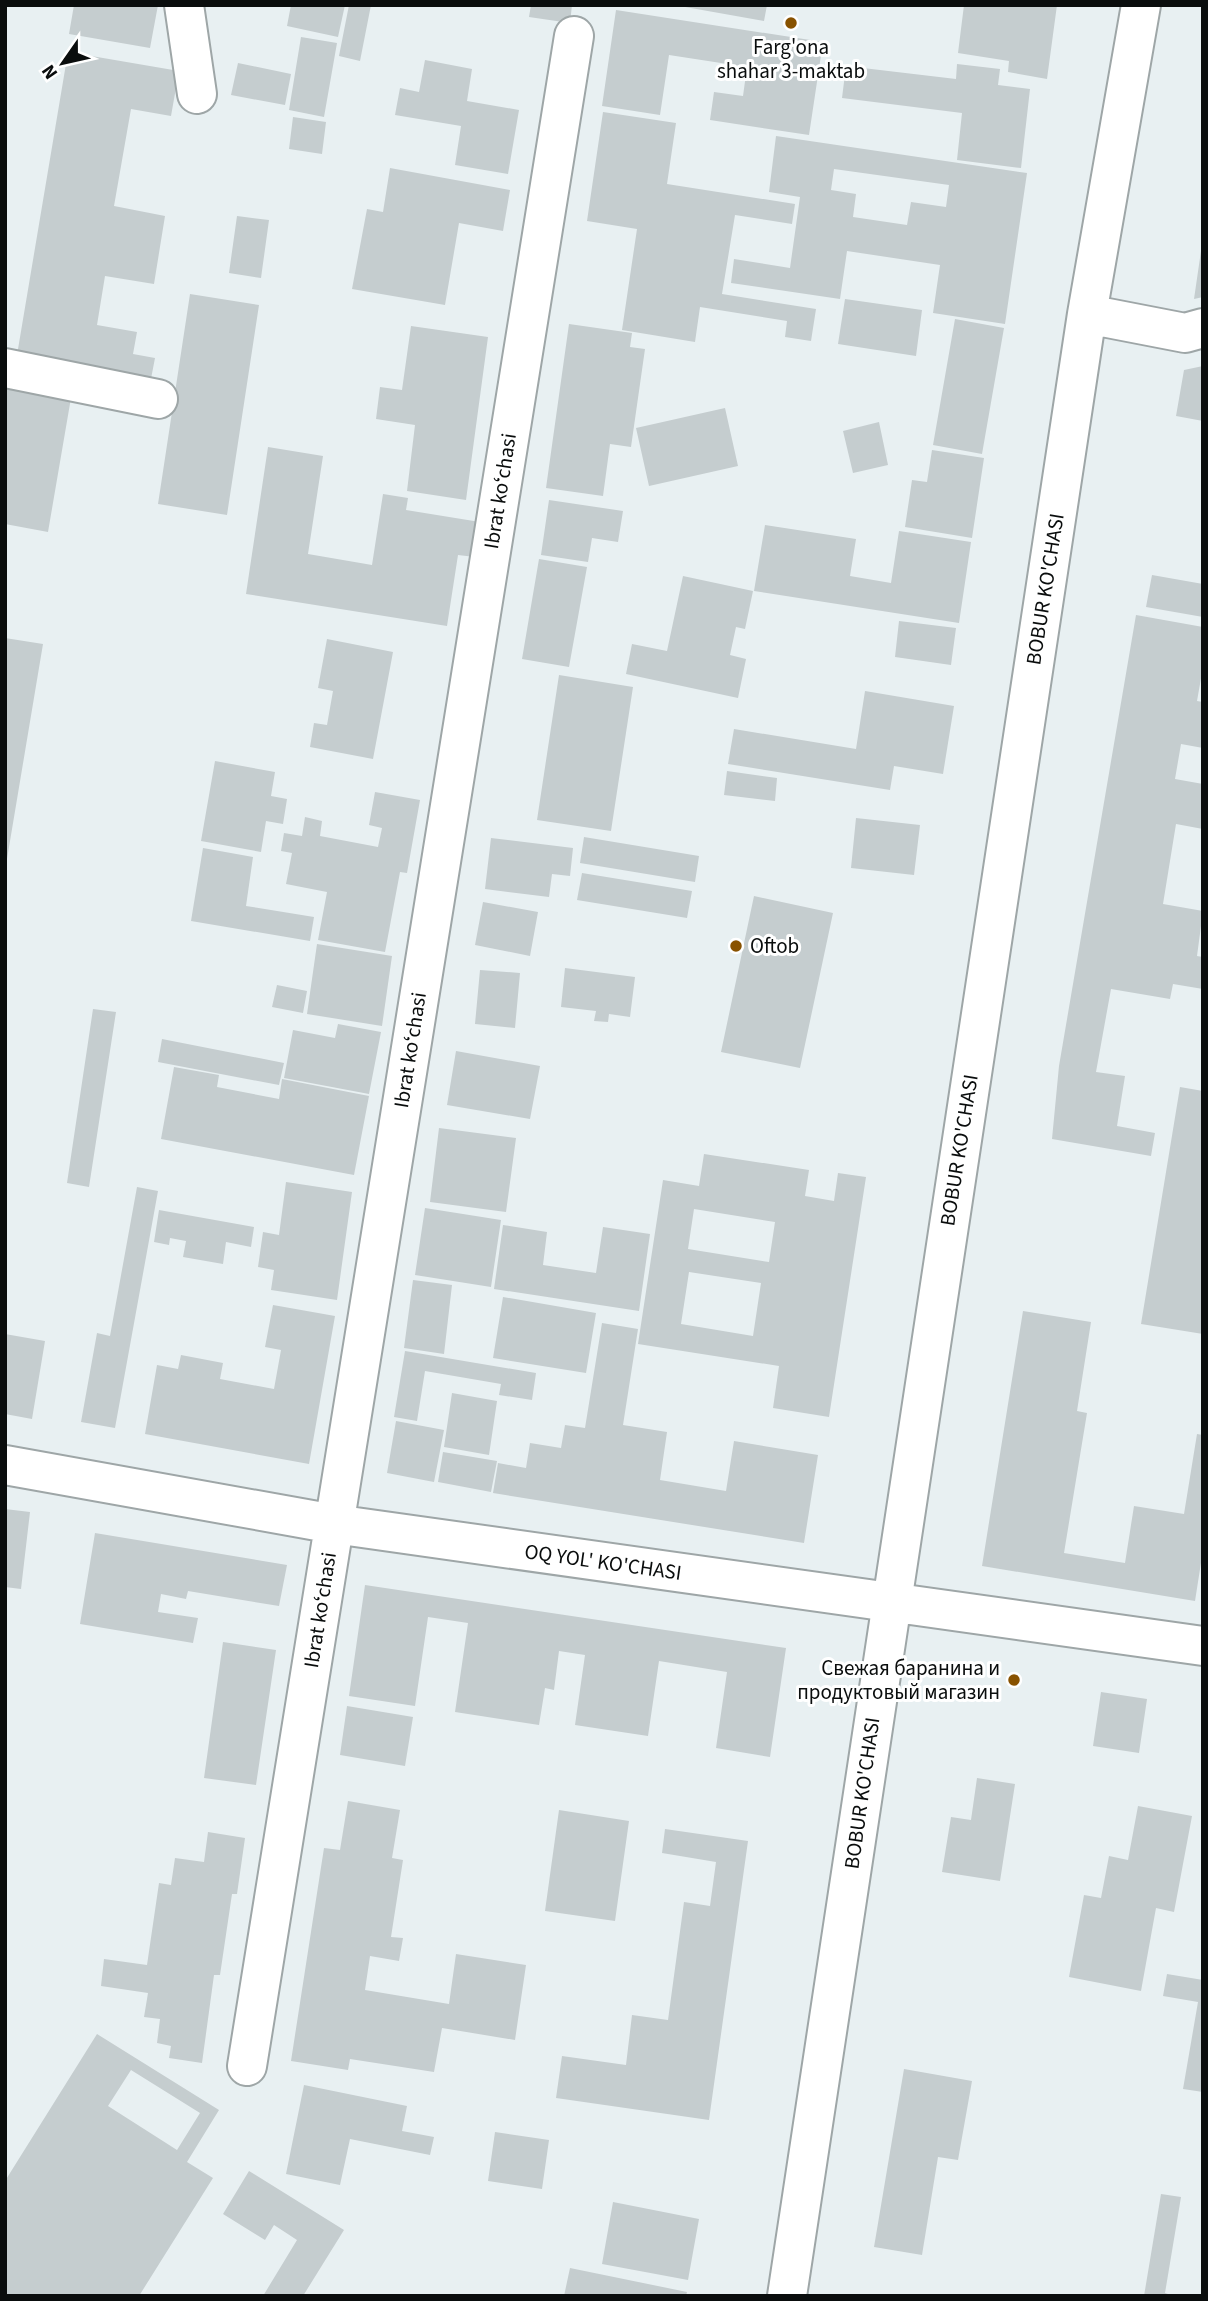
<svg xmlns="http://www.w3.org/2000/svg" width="1208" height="2301" font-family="'Source Sans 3',sans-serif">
  <rect width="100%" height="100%" fill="#e8f0f2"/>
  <path fill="#c5cdcf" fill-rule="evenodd" d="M 74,5 L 158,5 L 150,48 L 69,34 Z
    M 291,5 L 345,5 L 338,37 L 287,26 Z
    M 349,5 L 371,5 L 360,61 L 339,56 Z
    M 531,5 L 572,5 L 570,23 L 529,17 Z
    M 674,5 L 767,5 L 764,21 Z
    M 964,5 L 1057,5 L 1047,79 L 1008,72 L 1009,61 L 958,53 Z
    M 616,10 L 823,42 L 809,135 L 710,120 L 714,92 L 743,96 L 747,67 L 669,55 L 660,115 L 602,106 Z
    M 301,37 L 337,43 L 324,117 L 289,110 Z
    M 68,52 L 179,71 L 171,116 L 131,109 L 114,206 L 165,216 L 154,284 L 105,276 L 97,325 L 137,332 L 133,354 L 155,358 L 150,384 L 16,361 Z
    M 425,60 L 472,69 L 467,101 L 519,110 L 508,174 L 455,165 L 461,126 L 395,115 L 400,88 L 419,92 Z
    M 238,63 L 291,74 L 285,105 L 231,95 Z
    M 957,64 L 1000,69 L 998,85 L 1030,89 L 1021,168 L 957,160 L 962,113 L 842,98 L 846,66 L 956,79 Z
    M 603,112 L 676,123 L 667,184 L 795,204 L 792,224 L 735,215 L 722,294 L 816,309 L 811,341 L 785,337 L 787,321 L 700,307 L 695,342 L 622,330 L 637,229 L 587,221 Z
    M 293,117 L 326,122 L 322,154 L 289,149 Z
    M 776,136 L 1027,173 L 1005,324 L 933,313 L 940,265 L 847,251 L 840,299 L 731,283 L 734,259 L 790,268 L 800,197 L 769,192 ZM 834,169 L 949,185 L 946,207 L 911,202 L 907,225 L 853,217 L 856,194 L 831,190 Z
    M 390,168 L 510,190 L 503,231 L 459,223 L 445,305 L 352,289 L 367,209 L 383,212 Z
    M 237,216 L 269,220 L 261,278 L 229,273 Z
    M 1201,251 L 1203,297 L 1194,299 Z
    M 190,294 L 259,305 L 227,515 L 158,504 Z
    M 845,299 L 922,310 L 916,356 L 838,344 Z
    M 955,319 L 1004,328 L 982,454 L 933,445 Z
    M 569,324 L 632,333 L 630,347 L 645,349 L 631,447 L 610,444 L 603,496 L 546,488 Z
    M 411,326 L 488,337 L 466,500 L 407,491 L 415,425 L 376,419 L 380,387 L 402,390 Z
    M 1203,366 L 1203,421 L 1176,416 L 1184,370 Z
    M 5,380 L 72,392 L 48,532 L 5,524 Z
    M 725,408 L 738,466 L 649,486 L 636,428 Z
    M 879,422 L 888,465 L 853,473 L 843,431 Z
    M 268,447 L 323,456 L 308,554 L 372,565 L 383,494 L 408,498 L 406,510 L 480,522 L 475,557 L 458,555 L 447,626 L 246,594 Z
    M 932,450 L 984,458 L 972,538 L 905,527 L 912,480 L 927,482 Z
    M 549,500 L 623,511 L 618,542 L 592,538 L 588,562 L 541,555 Z
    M 765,525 L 856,539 L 850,576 L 891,583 L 899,531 L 971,542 L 959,623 L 754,591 Z
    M 539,559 L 587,567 L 569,667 L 522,659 Z
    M 1152,575 L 1203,584 L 1203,617 L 1146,607 Z
    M 683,576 L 753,591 L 745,629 L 736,627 L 730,655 L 746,659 L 738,698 L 626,674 L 632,644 L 667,651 Z
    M 1136,615 L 1203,627 L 1203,667 L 1197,701 L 1203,702 L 1203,748 L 1181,744 L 1175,779 L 1203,784 L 1203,829 L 1176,824 L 1163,904 L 1203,911 L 1197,956 L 1203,957 L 1203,989 L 1173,984 L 1170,999 L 1111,989 L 1096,1072 L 1125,1076 L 1117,1126 L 1155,1133 L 1151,1156 L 1052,1139 L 1059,1066 Z
    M 899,621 L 956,628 L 951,665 L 895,657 Z
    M 5,638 L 43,644 L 7,859 L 5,859 Z
    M 327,639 L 393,652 L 373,759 L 310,747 L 314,723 L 327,725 L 333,691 L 318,688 Z
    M 559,675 L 633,687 L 611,831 L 537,820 Z
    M 865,691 L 954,706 L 943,774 L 894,766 L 890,790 L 728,764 L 734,729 L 856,749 Z
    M 215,761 L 275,772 L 271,796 L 287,799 L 283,824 L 266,821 L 261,852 L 201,841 Z
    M 727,771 L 777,778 L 775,801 L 724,795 Z
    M 375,792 L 420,800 L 407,873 L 400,872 L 385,952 L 318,940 L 327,892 L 286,884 L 292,853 L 281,851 L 284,833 L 302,836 L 305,817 L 322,821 L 320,836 L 378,847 L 382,828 L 369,825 Z
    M 856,818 L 920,825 L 914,875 L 851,868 Z
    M 584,837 L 699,856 L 695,882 L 580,863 Z
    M 491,838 L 573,848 L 570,876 L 552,874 L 549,897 L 485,889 Z
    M 203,848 L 253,857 L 246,906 L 314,917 L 310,941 L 191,921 Z
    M 582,873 L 692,891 L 687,918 L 577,900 Z
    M 754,896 L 833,913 L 800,1068 L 721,1052 Z
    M 483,902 L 538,912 L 530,956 L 475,945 Z
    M 317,944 L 392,956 L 382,1026 L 307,1014 Z
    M 565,968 L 635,977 L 630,1017 L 609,1014 L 608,1022 L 594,1021 L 596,1011 L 561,1007 Z
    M 480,970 L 520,973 L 515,1028 L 475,1024 Z
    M 277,985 L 307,991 L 303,1013 L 272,1007 Z
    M 93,1009 L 116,1012 L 89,1187 L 67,1183 Z
    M 338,1024 L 381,1032 L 369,1094 L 284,1078 L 293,1030 L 335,1038 Z
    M 162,1039 L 284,1063 L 279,1085 L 158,1062 Z
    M 456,1051 L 540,1066 L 530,1119 L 447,1105 Z
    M 174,1067 L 219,1075 L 217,1087 L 279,1099 L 282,1079 L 369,1096 L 354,1175 L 161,1139 Z
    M 1180,1087 L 1203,1091 L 1203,1334 L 1141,1324 Z
    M 439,1128 L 516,1138 L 506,1212 L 430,1202 Z
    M 704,1154 L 809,1170 L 805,1196 L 834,1201 L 838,1173 L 866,1177 L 829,1417 L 773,1408 L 779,1366 L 638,1344 L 663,1180 L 699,1186 ZM 694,1209 L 775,1222 L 769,1262 L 688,1249 ZM 689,1272 L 761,1283 L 753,1336 L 681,1324 Z
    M 286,1182 L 352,1192 L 337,1300 L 271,1290 L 274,1270 L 258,1267 L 263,1232 L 279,1235 Z
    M 137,1187 L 158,1191 L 115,1428 L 81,1422 L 97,1333 L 110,1336 Z
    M 425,1208 L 501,1220 L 491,1287 L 415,1275 Z
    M 159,1210 L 254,1227 L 251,1247 L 226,1242 L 223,1264 L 183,1257 L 186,1241 L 170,1238 L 169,1245 L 154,1242 Z
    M 503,1225 L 547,1232 L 543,1265 L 596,1273 L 603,1227 L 650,1234 L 639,1311 L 494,1289 Z
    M 413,1280 L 452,1285 L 444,1354 L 404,1348 Z
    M 503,1297 L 596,1313 L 586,1373 L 493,1358 Z
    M 273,1305 L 335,1316 L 309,1464 L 145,1434 L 157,1365 L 178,1369 L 181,1355 L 223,1363 L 220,1379 L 274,1389 L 281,1350 L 265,1347 Z
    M 1023,1311 L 1091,1322 L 1077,1411 L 1087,1413 L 1064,1553 L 1125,1563 L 1134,1506 L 1184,1514 L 1197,1434 L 1203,1435 L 1203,1550 L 1195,1601 L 982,1566 Z
    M 602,1323 L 638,1329 L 623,1425 L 667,1432 L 660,1480 L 726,1491 L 734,1441 L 818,1455 L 804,1543 L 493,1493 L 498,1463 L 526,1468 L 530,1443 L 561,1448 L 565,1425 L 585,1428 Z
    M 5,1334 L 45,1341 L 32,1419 L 5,1414 Z
    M 405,1351 L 536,1373 L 532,1400 L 499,1395 L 501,1384 L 425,1371 L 417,1421 L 394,1417 Z
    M 452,1393 L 497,1401 L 489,1455 L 444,1447 Z
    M 396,1421 L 444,1430 L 434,1482 L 387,1473 Z
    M 443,1452 L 497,1461 L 491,1492 L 438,1482 Z
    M 5,1509 L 30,1512 L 21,1589 L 5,1587 Z
    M 95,1533 L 287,1565 L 279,1606 L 188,1591 L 186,1599 L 161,1594 L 158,1612 L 198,1618 L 193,1643 L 80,1624 Z
    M 365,1585 L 786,1648 L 770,1757 L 716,1748 L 727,1672 L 659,1661 L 648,1736 L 575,1725 L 585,1655 L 559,1651 L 554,1690 L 545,1688 L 539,1725 L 455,1712 L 468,1623 L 428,1617 L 415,1706 L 349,1696 Z
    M 223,1642 L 276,1650 L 256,1785 L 204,1778 Z
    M 1101,1692 L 1147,1699 L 1139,1753 L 1093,1746 Z
    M 347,1706 L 413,1717 L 405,1766 L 340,1755 Z
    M 977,1778 L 1015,1784 L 1000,1881 L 942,1872 L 951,1817 L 971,1820 Z
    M 348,1801 L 400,1810 L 392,1858 L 403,1860 L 391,1937 L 403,1938 L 399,1961 L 370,1956 L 365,1990 L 449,2004 L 456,1954 L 526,1965 L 515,2040 L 442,2028 L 434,2072 L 350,2059 L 348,2070 L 291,2061 L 324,1848 L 340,1850 Z
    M 1138,1806 L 1192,1816 L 1174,1912 L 1156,1908 L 1141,1991 L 1069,1977 L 1084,1895 L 1101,1898 L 1109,1856 L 1128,1860 Z
    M 559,1810 L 629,1821 L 615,1921 L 545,1911 Z
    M 665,1829 L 748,1841 L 709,2120 L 556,2098 L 562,2056 L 626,2065 L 632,2015 L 668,2020 L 684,1902 L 710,1906 L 716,1862 L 662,1853 Z
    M 208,1832 L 245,1838 L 237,1894 L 232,1894 L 220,1975 L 214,1975 L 202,2063 L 169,2058 L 171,2046 L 157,2043 L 160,2019 L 144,2017 L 148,1993 L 101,1986 L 104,1959 L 147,1965 L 159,1883 L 171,1885 L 175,1858 L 204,1862 Z
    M 1167,1974 L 1203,1980 L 1203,2092 L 1183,2089 L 1198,2002 L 1163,1996 Z
    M 97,2034 L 219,2110 L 187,2162 L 213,2178 L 139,2296 L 5,2296 L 5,2181 ZM 131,2070 L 200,2113 L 177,2150 L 108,2106 Z
    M 904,2069 L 972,2081 L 958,2160 L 938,2157 L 922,2255 L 874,2247 Z
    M 304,2085 L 407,2106 L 402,2131 L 434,2137 L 430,2155 L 350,2139 L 340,2185 L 286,2174 Z
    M 495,2132 L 549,2140 L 542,2189 L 488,2181 Z
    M 249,2171 L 344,2230 L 303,2296 L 263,2296 L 297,2240 L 274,2225 L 265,2240 L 223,2214 Z
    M 1161,2194 L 1181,2197 L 1165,2293 L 1174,2296 L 1144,2296 Z
    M 613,2202 L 699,2219 L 688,2280 L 602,2264 Z
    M 570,2268 L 687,2292 L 686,2296 L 564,2296 Z"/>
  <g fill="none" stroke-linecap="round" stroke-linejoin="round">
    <g stroke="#9ea6a7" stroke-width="42">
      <path id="minor" d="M 184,5 L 197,94
        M 1087,314 L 1185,333 L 1203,328
        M 5,368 L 158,399
        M 5,1465 L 334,1524 L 1203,1646
        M 247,2066 L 574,36
        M 787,2296 L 1087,314 L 1141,5"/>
    </g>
    <use href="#minor" stroke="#fff" stroke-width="38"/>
  </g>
  <g fill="#885200" stroke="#fff" stroke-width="2.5">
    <circle cx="791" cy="23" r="7"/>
    <circle cx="736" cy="946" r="7"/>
    <circle cx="1014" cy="1680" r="7"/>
  </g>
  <g text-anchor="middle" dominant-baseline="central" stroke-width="6" stroke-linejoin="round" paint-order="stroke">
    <g font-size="21" fill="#0a0d0d" stroke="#fff">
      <text x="791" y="47">Farg'ona<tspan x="791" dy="24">shahar 3-maktab</tspan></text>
      <text x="750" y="946" text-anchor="start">Oftob</text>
      <text x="1000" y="1668" text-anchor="end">Свежая баранина и<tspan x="1000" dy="24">продуктовый магазин</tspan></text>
    </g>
    <g font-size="21" fill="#0a0d0d" stroke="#fff">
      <text transform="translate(500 491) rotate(-81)">Ibrat koʻchasi</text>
      <text transform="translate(1045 589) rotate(-81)">BOBUR KO'CHASI</text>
      <text transform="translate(410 1050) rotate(-81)">Ibrat koʻchasi</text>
      <text transform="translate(959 1150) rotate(-81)">BOBUR KO'CHASI</text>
      <text transform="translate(603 1562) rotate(8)">OQ YOL' KO'CHASI</text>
      <text transform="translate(320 1610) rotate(-81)">Ibrat koʻchasi</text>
      <text transform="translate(862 1793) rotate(-82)">BOBUR KO'CHASI</text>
    </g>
  </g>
  <rect width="1208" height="2301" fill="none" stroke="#0a0d0d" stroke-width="14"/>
  <g transform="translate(63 63) rotate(236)" stroke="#ffffff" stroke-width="5" paint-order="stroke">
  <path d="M0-5L12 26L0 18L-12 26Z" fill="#0a0d0d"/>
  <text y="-10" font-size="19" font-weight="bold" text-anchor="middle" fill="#0a0d0d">N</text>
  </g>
</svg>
